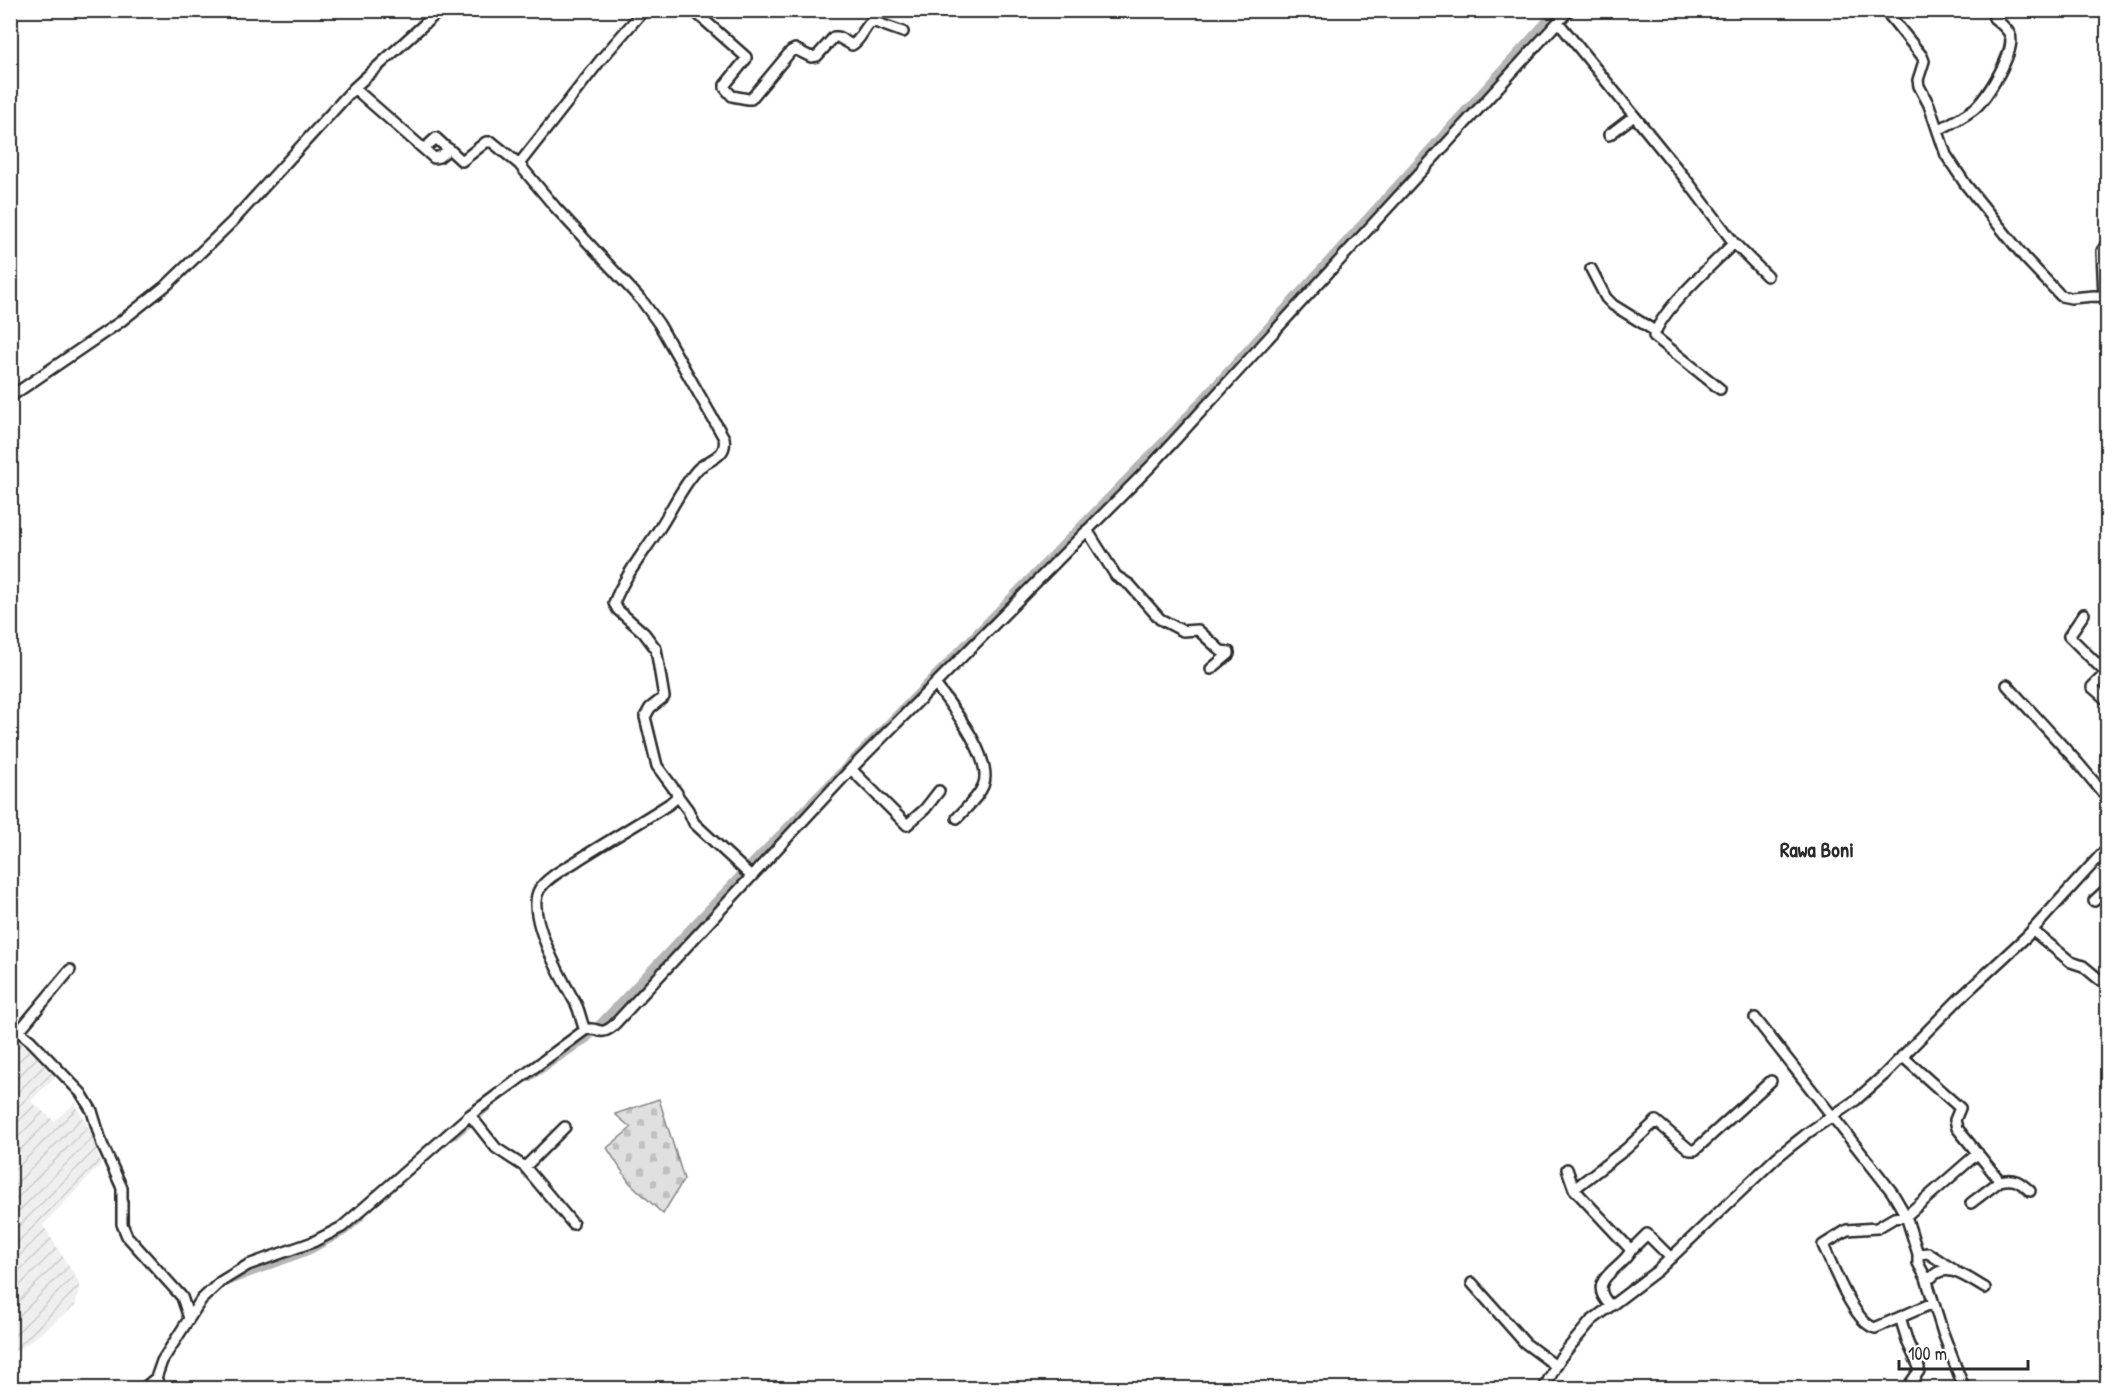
<svg xmlns="http://www.w3.org/2000/svg" width="2118" height="1399" font-family="'Patrick Hand',sans-serif">
  <defs>
    <pattern id="industrial-furrows" width="10" height="10" patternUnits="userSpaceOnUse" patternTransform="scale(1.5)"><rect width="10" height="10" fill="#efefef"/><path d="M-1 1l2-2M0 10L10 0M9 11l2-2" fill="none" stroke="#cdcdcd"/></pattern>
    <pattern id="cemetery-stones" width="16" height="16" patternUnits="userSpaceOnUse" patternTransform="scale(1.5)"><rect width="16" height="16" fill="#e0e0e0"/><path d="M2 7V4a2 2 0 0 1 4 0v3zM10 15v-3a2 2 0 0 1 4 0v3z" fill="#c0c0c0"/></pattern>
  </defs>
  <rect width="100%" height="100%" fill="#fff"/>
  <filter id="ink" filterUnits="userSpaceOnUse"><feTurbulence type="fractalNoise" baseFrequency=".0167" numOctaves="2"/><feDisplacementMap in="SourceGraphic" scale="12" xChannelSelector="R" yChannelSelector="G"/><feConvolveMatrix kernelMatrix="1 2 1 2 8 2 1 2 1" color-interpolation-filters="sRGB"/></filter>
  <g filter="url(#ink)">
    <path fill="url(#industrial-furrows)" d="M 19,1041 L 56,1076 L 31,1101 L 54,1121 L 75,1103 L 91,1133 L 101,1164 L 43,1225 L 80,1284 L 75,1306 L 22,1348 L 11,1353 L 10,1049 Z"/>
    <path fill="url(#cemetery-stones)" stroke="#868686" stroke-width="1.5" d="M 659,1099 L 684,1179 L 663,1214 L 629,1182 L 607,1148 L 631,1128 L 615,1114 Z"/>
    <g fill="none" stroke-linecap="round" stroke-linejoin="round">
      <path stroke="#b6b6b6" stroke-width="9" d="M 527,1078 L 587,1038 L 742,874 L 1173,432 L 1557,10
        M 454,1135 L 487,1107
        M 225,1282 L 309,1250 L 344,1231 L 360,1217"/>
      <g stroke="#2b2b2b" stroke-width="14">
        <path id="street" d="M 693,10 L 746,57 L 746,59 L 725,85 L 725,88 L 732,96 L 748,99 L 751,99 L 791,51 L 795,49 L 811,57 L 817,56 L 834,37 L 838,37 L 852,45 C 861,40 864,27 872,21 L 903,32
          M 1885,10 L 1922,56 L 1924,61 L 1918,80 L 1919,86 L 1929,105 L 1946,155 L 1966,185 L 2025,258 L 2061,296 L 2071,298 L 2094,296 L 2108,297
          M 1558,22 L 1688,182 L 1734,243 L 1767,276
          M 354,88 L 434,158 L 439,157 L 449,149 L 462,161 L 486,142 L 492,142 L 519,164 L 555,207 L 643,302 L 659,324 L 724,438 C 728,458 707,459 697,470 C 680,489 671,512 657,532 C 642,555 624,577 614,603 L 618,610 L 644,633 L 656,649 L 664,697 L 650,708 L 645,717 L 657,766 L 677,793 L 676,798 L 669,804 C 638,824 606,842 575,862 C 564,869 546,878 539,890 C 525,915 563,981 576,1004 C 580,1012 581,1021 585,1030
          M 1938,130 C 1950,124 1963,117 1974,109 C 1987,98 2016,51 2010,35 C 2007,28 2000,23 1994,18
          M 1609,135 L 1634,116
          M 424,149 L 436,138 L 448,149
          M 519,164 L 603,57 L 644,10
          M 1591,269 L 1606,298 L 1613,305 L 1655,331
          M 2104,296 L 2102,251 L 2108,242
          M 1720,389 L 1654,336 C 1661,310 1714,263 1734,243
          M 10,397 L 120,322 L 168,284 L 232,222 L 354,88 L 430,19 L 441,10
          M 1087,530 L 1116,576 L 1130,585 L 1160,619 L 1183,631 L 1198,630 L 1221,651 L 1229,652 L 1229,654 L 1211,669
          M 2084,614 L 2069,636 L 2106,673 L 2092,687 L 2108,701
          M 935,684 C 950,704 995,760 983,786 C 978,798 965,809 957,818
          M 2007,685 L 2078,763 L 2108,799
          M 851,769 L 907,825 L 925,809 L 939,791
          M 677,795 L 688,810 L 694,823 L 751,876
          M 2094,901 L 2108,888
          M 2032,930 L 2071,962 L 2083,966 L 2100,980 L 2108,980
          M 1755,1018 L 1892,1192 L 1906,1216 L 1918,1254 L 1918,1263 L 1926,1278 L 1943,1333 L 1964,1388
          M 10,1024 L 31,1041 L 81,1093 L 92,1111 L 102,1144 L 122,1188 L 122,1224 L 127,1236 L 182,1297 L 189,1318
          M 19,1031 L 70,970
          M 1902,1056 L 1960,1108 L 1955,1120 L 1957,1128 L 2000,1181 C 2014,1177 2020,1182 2030,1191
          M 470,1115 L 496,1148 L 525,1167 L 573,1224
          M 525,1167 L 565,1127
          M 1567,1169 L 1574,1189 L 1631,1250 C 1623,1269 1584,1279 1610,1305
          M 1574,1189 L 1626,1149 L 1656,1121 L 1690,1150 L 1695,1150 L 1771,1081
          M 1971,1203 L 2000,1181
          M 1631,1250 L 1647,1234 L 1671,1258
          M 1918,1254 L 1928,1253 L 1954,1270
          M 1926,1278 L 1932,1277 C 1947,1260 1970,1280 1985,1288
          M 1472,1283 L 1525,1343 L 1556,1366
          M 1933,1303 L 1875,1328 C 1854,1323 1832,1264 1823,1245 L 1847,1230 L 1877,1228 L 1894,1218 L 1906,1216 L 1978,1153
          M 1900,1317 L 1908,1343 L 1919,1367 L 1919,1371 L 1907,1388
          M 144,1388 L 156,1378
          M 161,1388 L 156,1378 L 162,1361 L 201,1300 L 220,1282 L 248,1265 L 313,1242 L 342,1227 L 470,1115 L 585,1030 C 599,1025 598,1038 613,1026 L 851,769 L 1153,464 L 1569,10
          M 1544,1388 L 1561,1357 L 1591,1321 L 1657,1271 L 1777,1157 L 1809,1132 L 1856,1100 L 1884,1075 L 1958,1000 L 2027,936 L 2108,847"/>
      </g>
      <use href="#street" stroke="#fff" stroke-width="9"/>
    </g>
  </g>
  <g text-anchor="middle" dominant-baseline="central" stroke-width="4.5" stroke-linejoin="round" paint-order="stroke">
    <g font-size="21" font-weight="bold" fill="#2b2b2b" stroke="#fff">
      <text x="1817" y="849">Rawa Boni</text>
    </g>
  </g>
  <rect width="2118" height="1399" fill="none" stroke="#fff" stroke-width="36"/>
  <rect x="18" y="18" width="2082" height="1363" fill="none" stroke="#2b2b2b" stroke-width="2" filter="url(#ink)"/>
  <path d="M1899 1360v9h129v-9" fill="none" stroke="#2b2b2b" stroke-width="3"/>
  <text x="1908" y="1360" font-size="18" fill="#2b2b2b" stroke="#ffffff" stroke-width="4.5" paint-order="stroke">100 m</text>
</svg>
